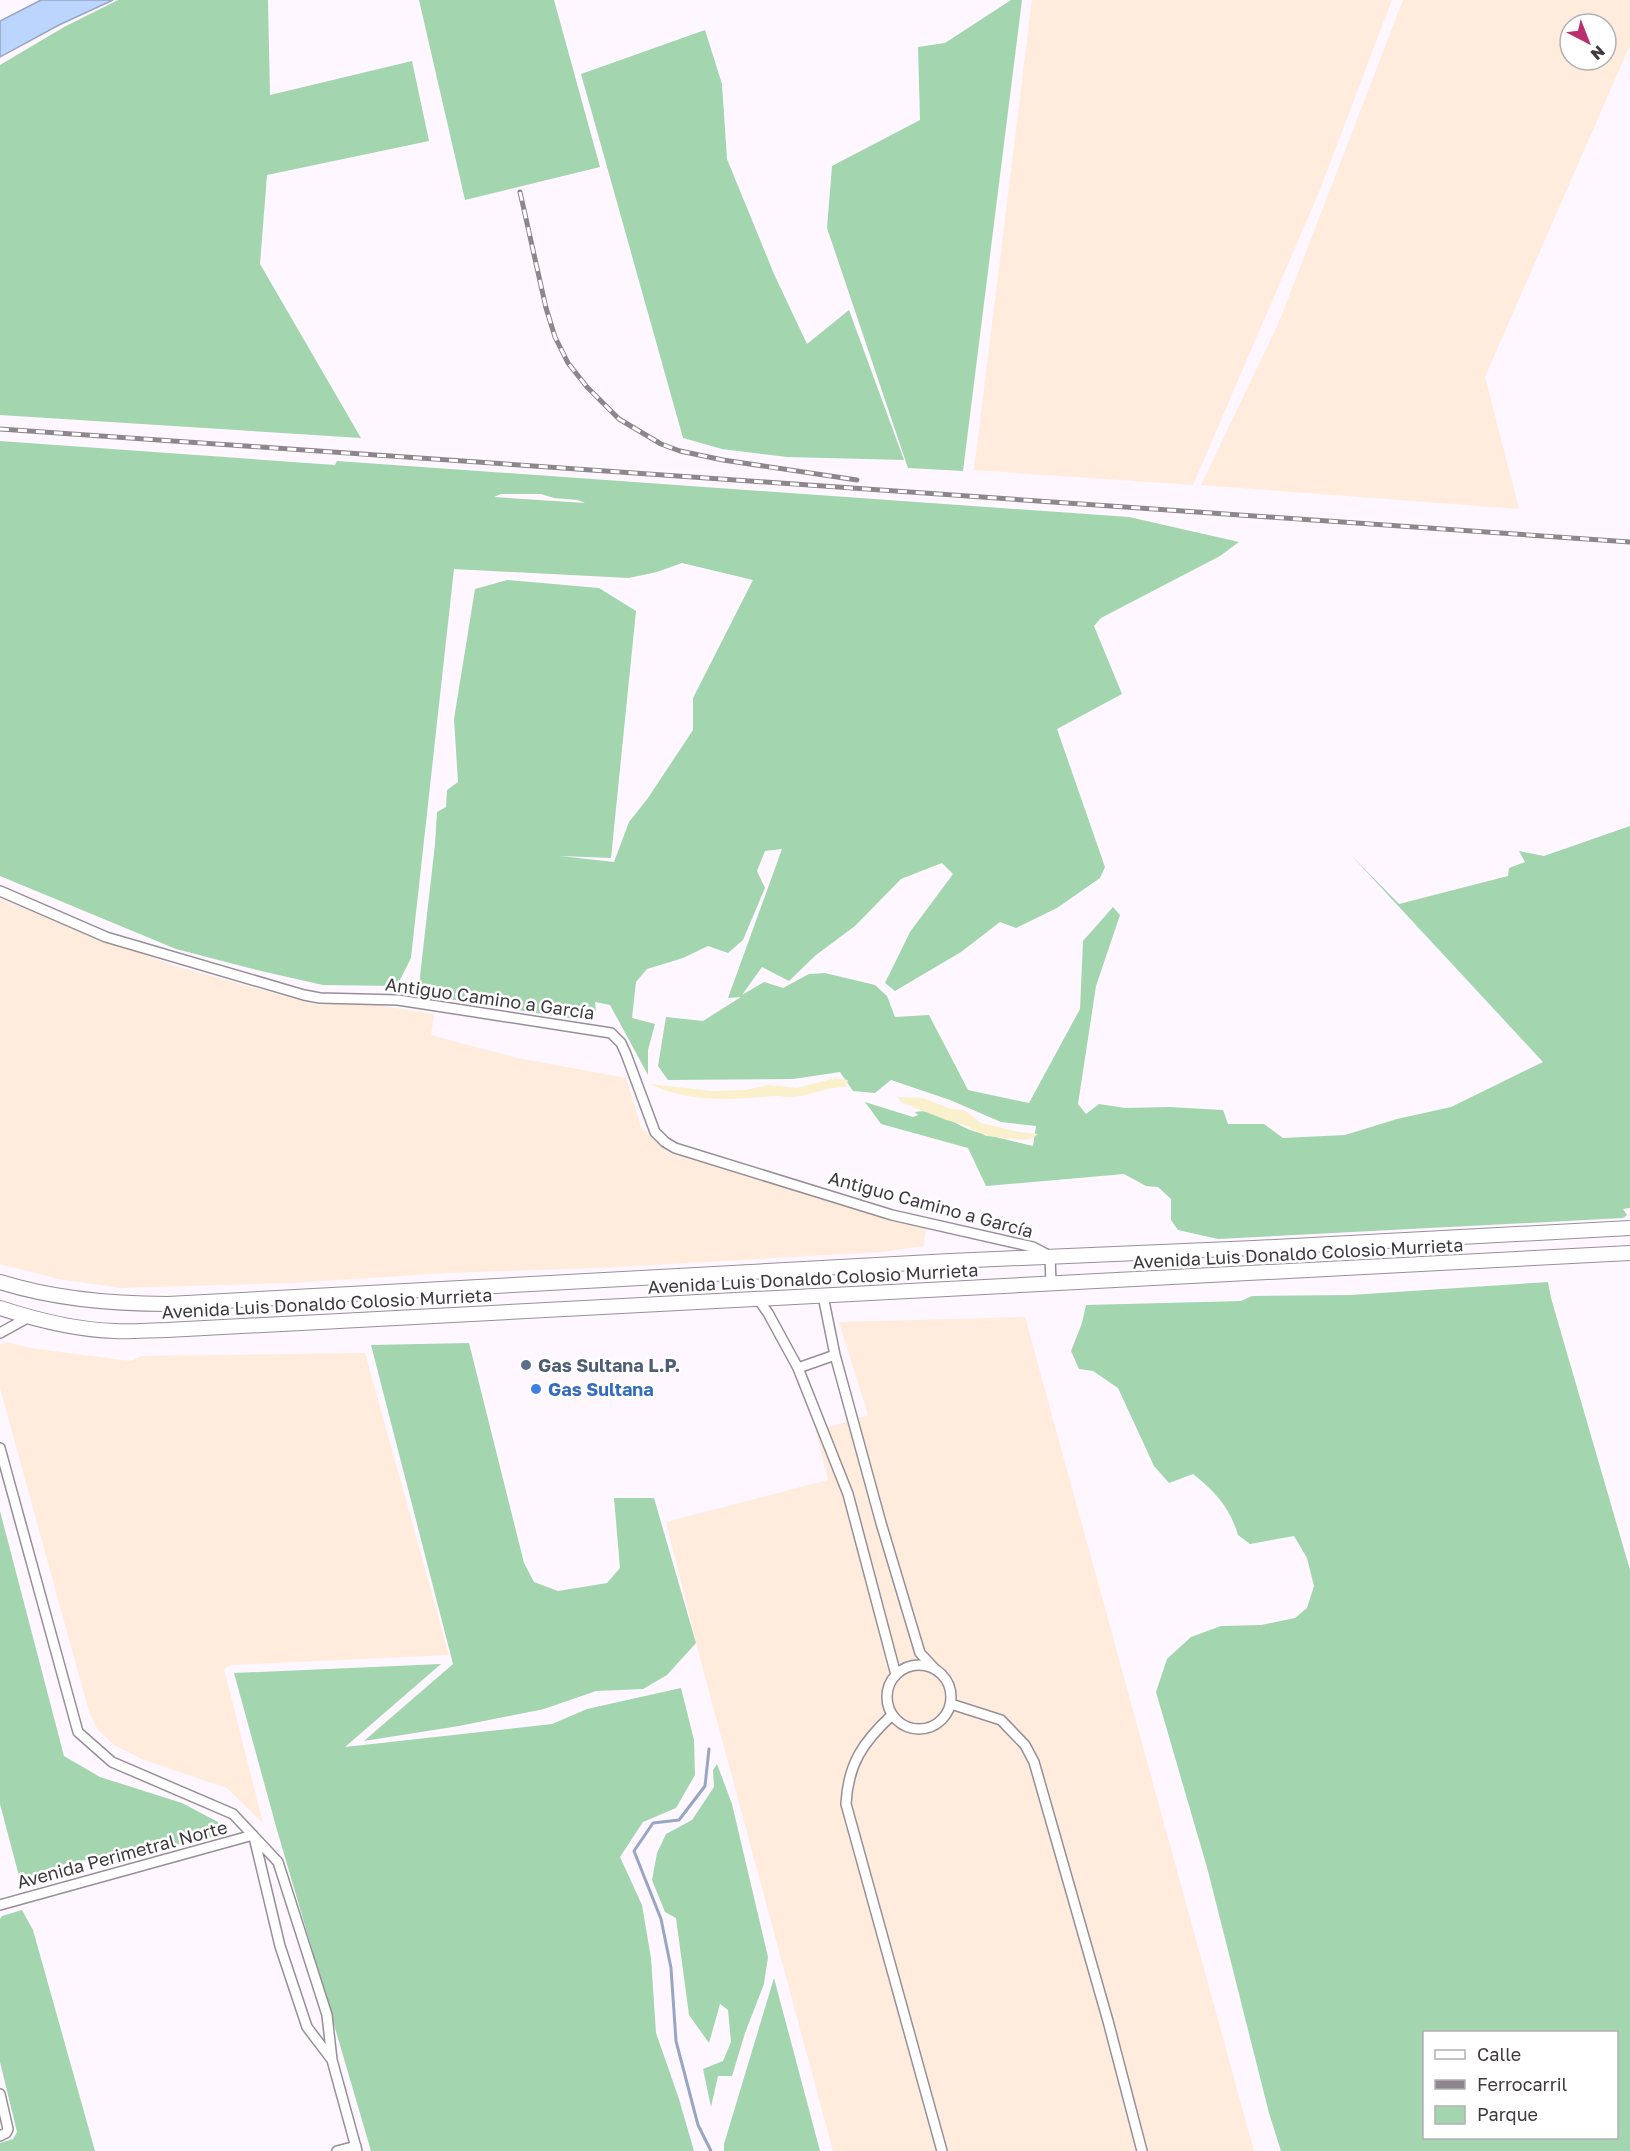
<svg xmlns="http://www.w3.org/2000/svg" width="1630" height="2151" font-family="'Golos Text',sans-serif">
  <rect width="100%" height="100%" fill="#fef7ff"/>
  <path fill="#ffecdc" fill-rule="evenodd" d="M 1032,0 L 1392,0 L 1319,192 L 1193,485 L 974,470 Z
    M 1403,0 L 1630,0 L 1630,45 L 1485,377 L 1519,509 L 1201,485 L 1279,322 ZM 1570,24 L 1606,24 L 1606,60 L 1570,60 Z
    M 0,899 L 172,965 L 317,1005 L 358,1002 L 434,1014 L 431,1035 L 518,1058 L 626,1078 L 641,1127 L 669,1153 L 926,1227 L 924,1246 L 882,1252 L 619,1267 L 448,1273 L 290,1283 L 122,1288 L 58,1279 L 0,1264 Z
    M 1025,1317 L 1254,2151 L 833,2151 L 701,1662 L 666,1522 L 828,1480 L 816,1431 L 868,1415 L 839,1322 Z
    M 7,1342 L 30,1348 L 131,1361 L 141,1356 L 365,1353 L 449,1655 L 231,1665 L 224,1669 L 263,1823 L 227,1788 L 144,1760 L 114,1745 L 98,1730 L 89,1712 L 0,1388 L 0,1344 Z"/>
  <path fill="#a3d5af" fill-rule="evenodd" d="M 118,0 L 268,0 L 270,95 L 412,61 L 429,141 L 267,175 L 260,264 L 361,438 L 0,415 L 0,65 L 64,27 Z
    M 419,0 L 554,0 L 600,167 L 465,200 Z
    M 1011,0 L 1022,0 L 963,471 L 908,468 L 827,228 L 832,166 L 920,120 L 918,47 L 945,43 Z
    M 705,30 L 722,84 L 727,159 L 774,274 L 807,344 L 849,310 L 904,460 L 787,457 L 722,449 L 683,438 L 581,74 Z
    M 0,441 L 335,465 L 337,461 L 1129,517 L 1239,542 L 1220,556 L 1101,618 L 1094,626 L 1122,694 L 1057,729 L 1105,867 L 1100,878 L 1057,908 L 1016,928 L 1000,922 L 961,952 L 895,991 L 885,983 L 910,932 L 953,874 L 942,863 L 901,879 L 855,926 L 816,955 L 789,981 L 762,967 L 742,995 L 764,982 L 783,988 L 809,974 L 825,973 L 875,985 L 887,996 L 895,1017 L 929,1015 L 968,1090 L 1029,1103 L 1080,1009 L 1083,941 L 1113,907 L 1120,915 L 1096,986 L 1078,1104 L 1086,1114 L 1099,1104 L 1125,1108 L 1169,1107 L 1223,1110 L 1228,1124 L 1264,1124 L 1283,1138 L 1345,1135 L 1397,1119 L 1451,1107 L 1543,1062 L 1350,854 L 1399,904 L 1508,876 L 1509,868 L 1525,862 L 1519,851 L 1544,856 L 1630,826 L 1630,1208 L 1623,1209 L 1627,1215 L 1623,1218 L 1218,1239 L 1178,1230 L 1171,1220 L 1171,1199 L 1158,1187 L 1146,1186 L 1124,1174 L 986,1186 L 968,1148 L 881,1124 L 865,1102 L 913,1117 L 918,1115 L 915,1112 C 939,1108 952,1124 973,1131 C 993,1137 1013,1141 1033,1146 L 1036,1126 L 1001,1122 L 950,1100 L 891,1080 L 875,1093 L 853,1091 L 840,1072 L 793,1079 L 668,1080 L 658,1066 L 666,1017 L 703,1021 L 741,997 L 728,998 L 782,849 L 765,851 L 757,871 L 765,888 L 743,940 L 728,953 L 708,946 L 683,958 L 647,969 L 636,982 L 632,1018 L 655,1024 L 648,1050 L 648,1075 L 610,1005 L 595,1002 L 596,1012 L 580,1020 L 418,994 L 435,844 L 437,812 L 446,807 L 447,790 L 458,782 L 454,719 L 475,589 L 507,580 L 599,588 L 636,611 L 611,858 L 560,856 L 614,862 L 629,822 L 648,798 L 693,730 L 693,698 L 753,580 L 682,563 L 657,572 L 629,578 L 454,569 L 411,958 L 397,986 L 323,985 L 261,971 L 176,949 L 0,876 ZM 501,494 L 541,494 L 554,498 L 578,500 L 585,503 L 494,497 Z
    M 1548,1282 L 1551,1298 L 1630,1570 L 1630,2151 L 1281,2151 L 1269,2113 L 1208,1871 L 1156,1692 L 1167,1659 L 1191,1637 L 1221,1626 L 1261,1625 L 1295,1618 L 1307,1608 L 1314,1586 L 1307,1558 L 1294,1536 L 1250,1544 L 1238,1535 C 1230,1508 1215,1491 1193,1474 L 1169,1483 L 1154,1466 L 1118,1388 L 1093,1371 L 1079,1369 L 1071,1351 L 1082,1323 L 1086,1305 L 1241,1301 L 1252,1296 L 1350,1295 ZM 1424,2032 L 1616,2032 L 1616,2138 L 1424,2138 Z
    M 469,1343 L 524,1563 L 534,1582 L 558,1591 L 607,1583 L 620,1568 L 614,1498 L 654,1498 L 696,1643 L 667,1675 L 643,1689 L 596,1691 L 544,1709 L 459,1726 L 364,1741 L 453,1664 L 371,1345 Z
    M 0,1511 L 64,1756 L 100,1777 L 182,1803 L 218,1822 L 218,1836 L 126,1855 L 70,1862 L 20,1880 L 0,1804 Z
    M 441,1664 L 345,1747 L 552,1724 L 587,1709 L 681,1688 L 694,1740 L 695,1775 L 676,1808 L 643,1822 L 620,1857 L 642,1905 L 651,1958 L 656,2033 L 679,2099 L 694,2151 L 371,2151 L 277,1830 L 234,1673 Z
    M 717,1764 L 732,1804 L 768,1957 L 764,1984 L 745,2033 L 732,2076 L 718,2076 L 711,2107 L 703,2069 L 723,2061 L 731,2042 L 728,2010 L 720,2004 L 709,2043 L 689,2015 L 676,1918 L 665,1912 L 652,1880 L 657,1853 L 666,1834 L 692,1820 L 714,1787 L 713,1770 Z
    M 22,1910 L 33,1930 L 95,2151 L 0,2151 L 0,2143 L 13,2139 L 17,2132 L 0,2062 L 0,1919 L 2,1916 Z
    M 774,1978 L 820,2151 L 724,2151 L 724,2144 Z"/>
  <path fill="#faf0cb" d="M 835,1078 L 848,1080 L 846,1087 C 824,1087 810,1096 791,1097 C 785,1098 779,1095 773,1096 C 733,1100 688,1103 650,1084 L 712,1091 L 746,1090 L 768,1085 L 797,1088 Z
    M 897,1097 L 923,1098 L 951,1109 L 964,1110 L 981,1123 L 1019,1132 L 1038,1134 L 1033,1138 L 1024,1140 L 986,1136 L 965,1125 L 946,1120 L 901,1102 Z"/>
  <path fill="#bcd5fc" stroke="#96a6c3" stroke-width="1.5" d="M 41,0 L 113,0 L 59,25 L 0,57 L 0,21 Z"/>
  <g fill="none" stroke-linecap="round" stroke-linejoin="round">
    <path stroke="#96a6c3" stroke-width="3" d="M 709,1749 L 705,1786 L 679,1820 L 653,1823 L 634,1851 L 661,1919 L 671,1968 L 676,2041 L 698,2125 L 711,2151"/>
    <g stroke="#978f98" stroke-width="12">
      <path id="minor" d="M 0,891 L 106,937 L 304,995 L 320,998 L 398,1000 L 611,1033 L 621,1043 L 626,1054 L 655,1132 L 665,1142 L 675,1148 L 892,1215 L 1033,1247 L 1050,1256 L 1051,1283
        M 823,1296 L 835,1355 L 881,1523 L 920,1653 L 934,1668
        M 758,1299 L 768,1313 L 798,1368 L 848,1494 L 896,1675
        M 0,1333 L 29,1317
        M 798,1368 L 835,1355
        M 0,1448 L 78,1732 L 112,1762 L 233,1814 L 278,1862 L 327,2015 L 332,2060 L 357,2151
        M887 1697a32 32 0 1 1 64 0a32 32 0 1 1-64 0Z
        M 951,1704 L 1001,1720 L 1025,1745 L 1034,1762 L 1108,2021 L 1142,2151
        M 892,1715 C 863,1742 848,1764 846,1804 L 942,2151
        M 254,1837 L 280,1946 L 307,2027 L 332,2060
        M 0,1905 L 253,1835
        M 0,2094 L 8,2129 L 6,2133 L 0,2136
        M 337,2151 L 356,2146"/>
    </g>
    <g stroke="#978f98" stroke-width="16">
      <path id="secondary" d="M 0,1282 C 54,1299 111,1304 168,1304 L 950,1261 L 1254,1248 L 1630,1228
        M 0,1308 C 37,1320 76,1330 115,1331 C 133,1332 150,1330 167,1330 L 1630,1253"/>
    </g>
    <use href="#minor" stroke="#fff" stroke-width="9"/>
    <use href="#secondary" stroke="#fff" stroke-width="14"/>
    <g stroke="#8d878d" stroke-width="5">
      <path id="rail" d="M 520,192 L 546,308 L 555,337 L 568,363 L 587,387 L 619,419 L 661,444 L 680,451 L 723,460 L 857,480
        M 0,429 L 1630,542"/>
    </g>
    <use href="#rail" stroke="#fff" stroke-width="3" stroke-dasharray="9" stroke-linecap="butt"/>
  </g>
  <circle fill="#5c6f8a" stroke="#fff" stroke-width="2" cx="526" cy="1365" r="6"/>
  <circle fill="#3f7fe0" stroke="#fff" stroke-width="2" cx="536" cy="1389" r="6"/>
  <g text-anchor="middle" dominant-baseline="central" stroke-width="5" stroke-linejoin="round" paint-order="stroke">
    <g font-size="18" fill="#3e3a3e" stroke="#fff">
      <text transform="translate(490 998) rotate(8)">Antiguo Camino a García</text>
      <text transform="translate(931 1204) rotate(15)">Antiguo Camino a García</text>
      <text transform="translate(1298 1253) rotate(-3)">Avenida Luis Donaldo Colosio Murrieta</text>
      <text transform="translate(813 1278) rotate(-3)">Avenida Luis Donaldo Colosio Murrieta</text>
      <text transform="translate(327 1303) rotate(-3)">Avenida Luis Donaldo Colosio Murrieta</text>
      <text transform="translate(122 1854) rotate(-15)">Avenida Perimetral Norte</text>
    </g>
    <g font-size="18" font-weight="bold" fill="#4e5e75" stroke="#fff" text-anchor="start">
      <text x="538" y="1365">Gas Sultana L.P.</text>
    </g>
    <g font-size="18" font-weight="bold" fill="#366cbe" stroke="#fff" text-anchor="start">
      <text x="548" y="1389">Gas Sultana</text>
    </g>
  </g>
  <rect x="1423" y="2031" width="195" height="108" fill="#ffffff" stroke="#b2b0b2" stroke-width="1.5"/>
  <rect x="1435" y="2050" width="30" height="9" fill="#ffffff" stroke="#b2b0b2" stroke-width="1.5"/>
  <text x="1477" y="2061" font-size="18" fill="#3e3a3e">Calle</text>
  <rect x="1435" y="2080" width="30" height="9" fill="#8d878d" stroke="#b2b0b2" stroke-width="1.5"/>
  <text x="1477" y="2091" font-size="18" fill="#3e3a3e">Ferrocarril</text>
  <rect x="1435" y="2106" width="30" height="18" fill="#a3d5af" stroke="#b2b0b2" stroke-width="1.5"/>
  <text x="1477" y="2121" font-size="18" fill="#3e3a3e">Parque</text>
  <g transform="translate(1588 42) rotate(138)"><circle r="28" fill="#ffffff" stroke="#b2b0b2" stroke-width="1.5"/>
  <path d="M0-4.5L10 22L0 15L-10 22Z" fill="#b8306f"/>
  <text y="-9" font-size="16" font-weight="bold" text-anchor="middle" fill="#3e3a3e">N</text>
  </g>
</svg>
